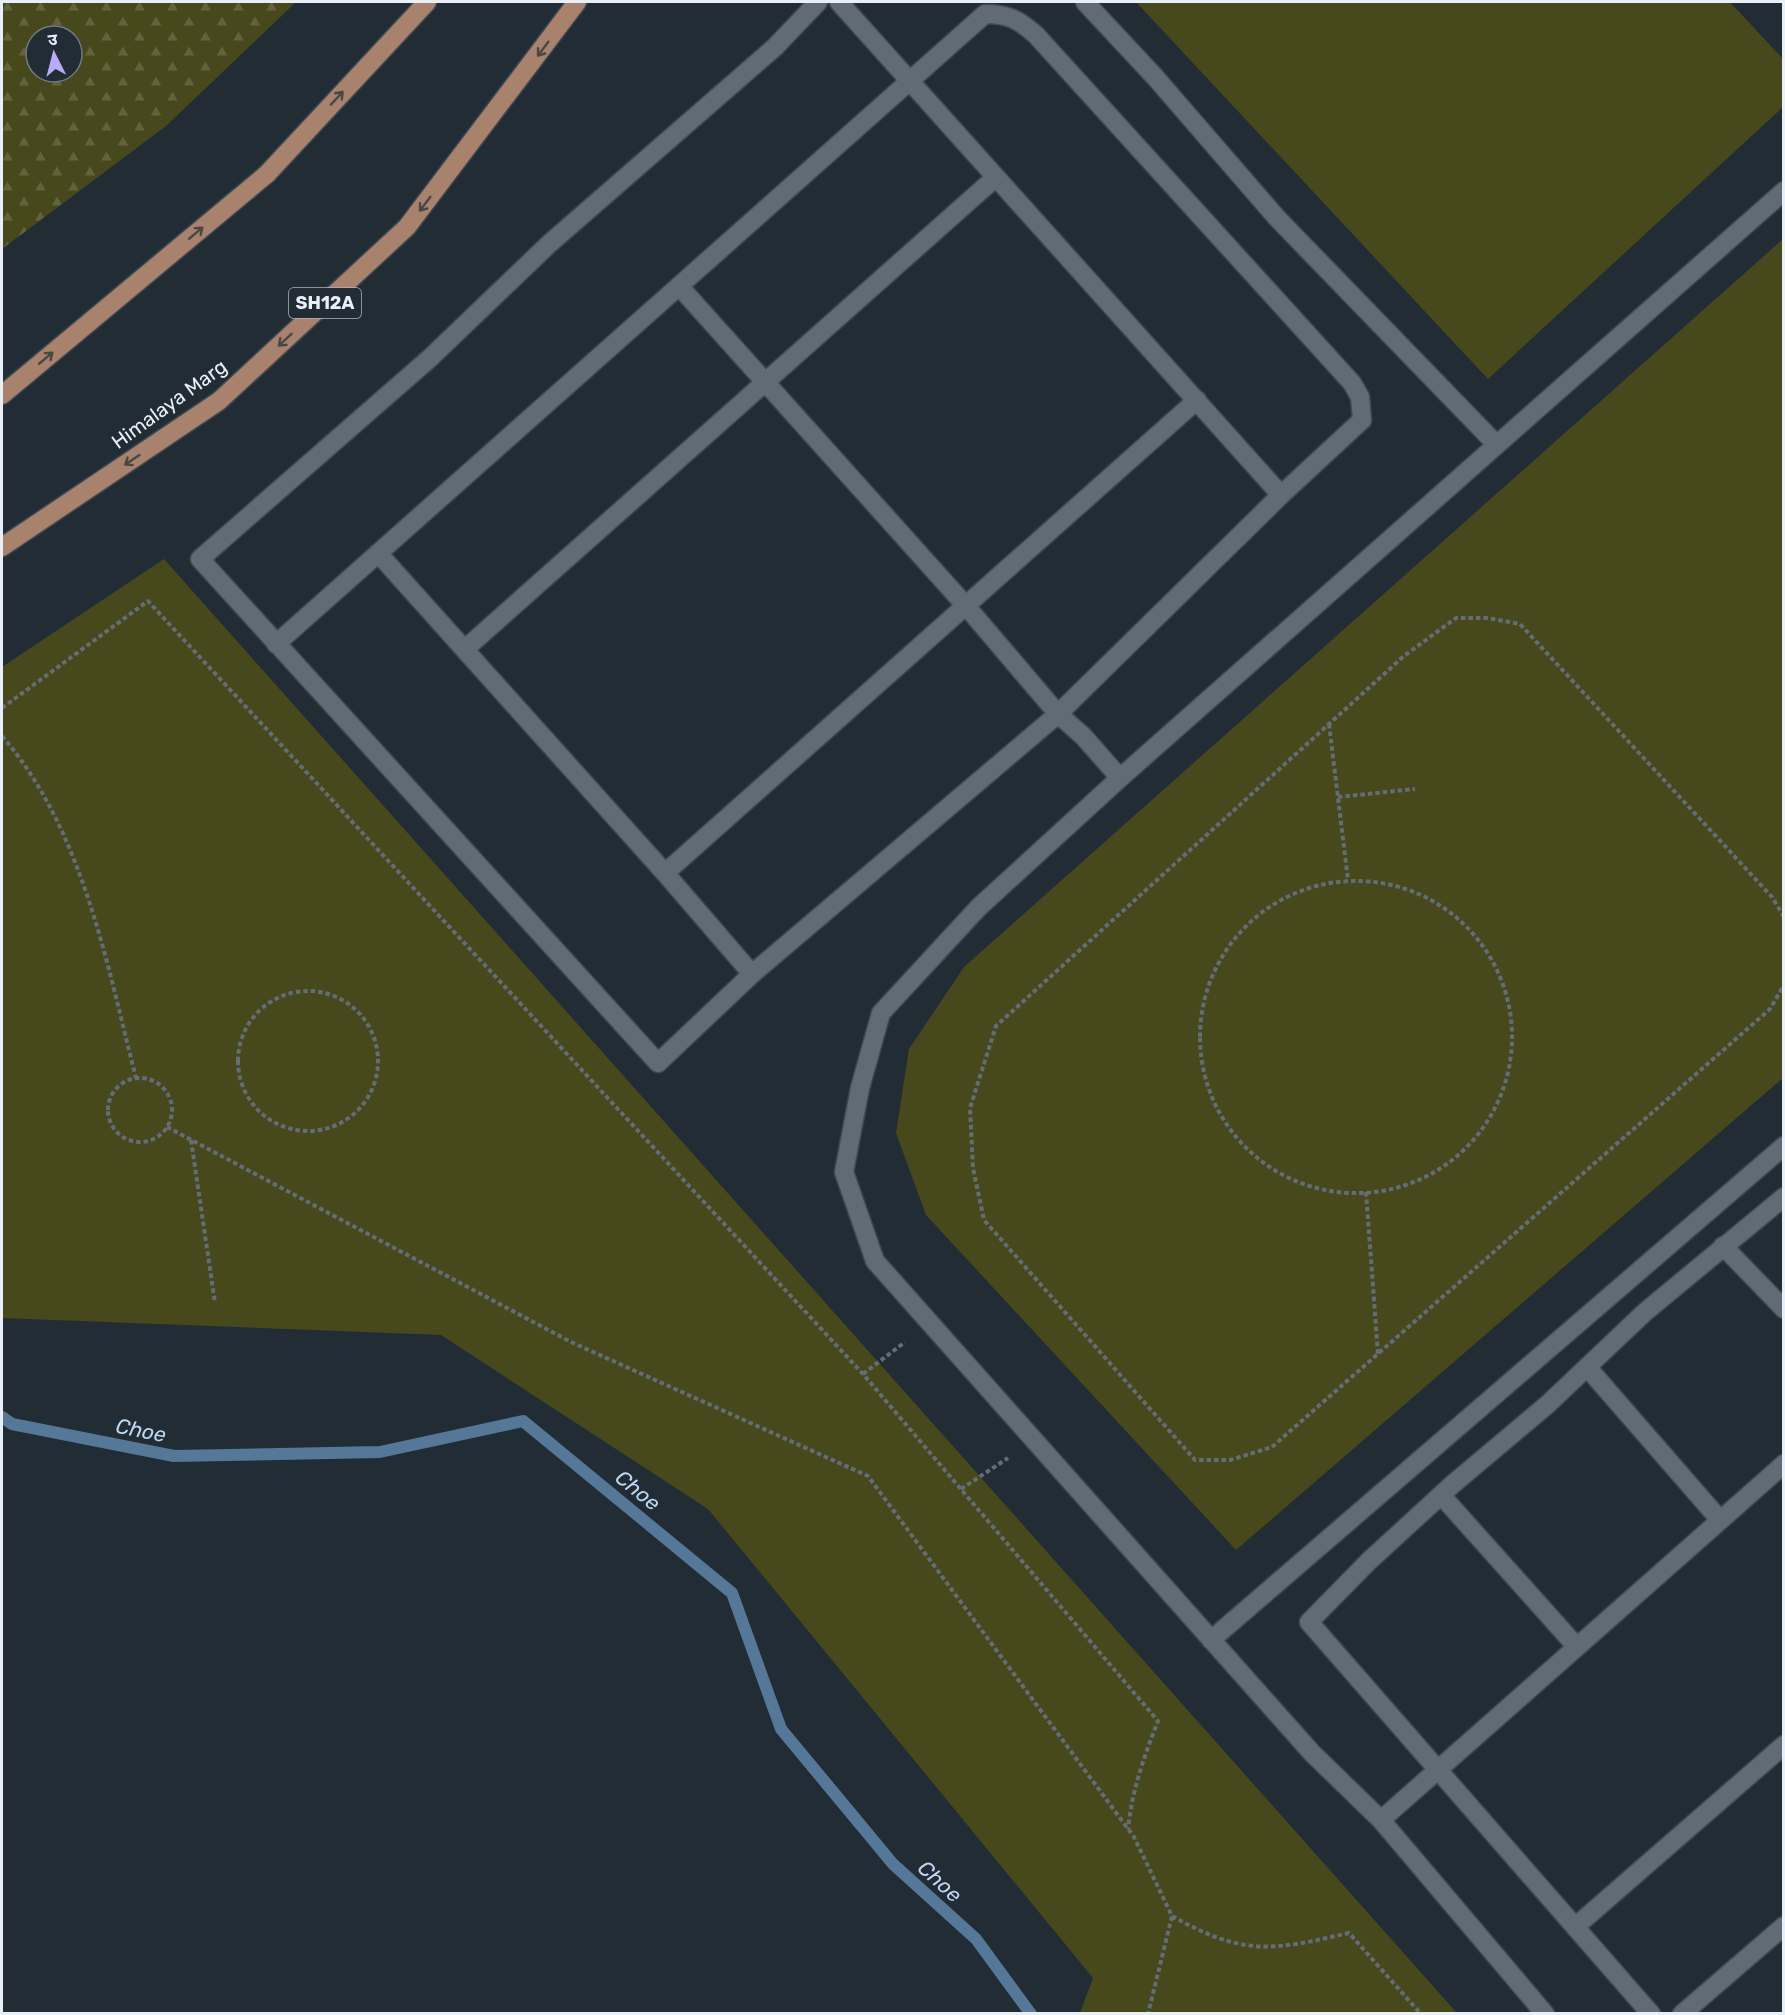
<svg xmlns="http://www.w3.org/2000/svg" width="1785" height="2015" font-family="Rubik,'Noto Sans Devanagari',sans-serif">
  <defs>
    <pattern id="forest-firs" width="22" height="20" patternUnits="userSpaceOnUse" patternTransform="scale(1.5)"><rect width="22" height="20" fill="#47481c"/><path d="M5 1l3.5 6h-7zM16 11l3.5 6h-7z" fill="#62633e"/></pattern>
  </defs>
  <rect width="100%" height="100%" fill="#222c35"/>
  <path fill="#47481c" d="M 1136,2 L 1730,2 L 1783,59 L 1783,107 L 1488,379 Z
    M 1783,239 L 1783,1078 L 1236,1550 L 926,1215 L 896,1133 L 909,1049 L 964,967 Z
    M 164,559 L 1457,2013 L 1080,2013 L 1093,1978 L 708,1509 L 441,1335 L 2,1318 L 2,667 Z"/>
  <path fill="url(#forest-firs)" fill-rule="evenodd" d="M 2,2 L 296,2 L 166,126 L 2,249 ZM 36,36 L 72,36 L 72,72 L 36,72 Z"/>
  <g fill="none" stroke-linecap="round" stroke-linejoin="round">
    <path stroke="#557798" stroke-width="12" d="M 2,1417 L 12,1424 L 174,1456 L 380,1452 L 523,1421 L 732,1593 L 781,1729 L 893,1864 L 976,1939 L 1031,2014"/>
    <g stroke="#404951" stroke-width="21">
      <path id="minor" d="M 818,2 L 775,47 L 549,244 L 430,358 L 200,559 L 658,1063 L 752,974 L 1058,714 L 1281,495 L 839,2
        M 1085,2 L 1155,77 L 1277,218 L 1496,444
        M 378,553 L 665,873 L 752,974
        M 276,644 L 679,286
        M 465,649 L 996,177
        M 1120,778 L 1083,736 L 1058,714 L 966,606 L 679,286 L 985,14 C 1009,14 1019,20 1036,35 L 1352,383 L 1360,397 L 1362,420 L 1281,495
        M 665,873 L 1197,400
        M 1723,1246 L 1784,1309
        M 1587,1367 L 1720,1520
        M 1441,1495 L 1576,1646
        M 1211,1640 L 1784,1146
        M 1381,1820 L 1784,1464
        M 1575,1927 L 1784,1745
        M 1545,2014 L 1381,1820 L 1312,1753 L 875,1261 L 844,1172 L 860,1088 L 881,1013 L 978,908 L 1120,778 L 1784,191
        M 1651,2014 L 1309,1622 L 1369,1561 L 1453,1484 L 1548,1404 L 1645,1312 L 1784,1197
        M 1682,2014 L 1784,1926"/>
    </g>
    <g stroke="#404951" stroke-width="21">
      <path id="major" d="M 2,395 L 267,174 L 427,2
        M 2,547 L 219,401 L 407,227 L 577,2"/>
    </g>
    <path stroke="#646d75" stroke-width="4" stroke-dasharray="4.5 3" stroke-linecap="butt" d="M 2,708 L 148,601 L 863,1374 L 1158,1721 C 1144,1757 1132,1790 1128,1829
      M 1329,724 L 1348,880
      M 2,736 C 83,830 106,961 136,1078
      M 1338,797 L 1415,789
      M1200 1037a156 156 0 1 1 312 0a156 156 0 1 1-312 0Z
      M 1784,917 L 1772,897 L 1520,624 L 1488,618 L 1456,618 L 1404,656 L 996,1026 L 970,1108 L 973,1168 L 984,1220 L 1195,1460 L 1230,1460 L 1272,1447 L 1770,1009 L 1784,985
      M238 1061a70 70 0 1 1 140 0a70 70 0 1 1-140 0Z
      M108 1110a32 32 0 1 1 64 0a32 32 0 1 1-64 0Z
      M 167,1127 L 571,1342 L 868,1476 L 1134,1837 L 1172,1916 L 1148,2014
      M 191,1140 L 215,1303
      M 1366,1192 L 1378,1354
      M 863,1374 L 905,1342
      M 961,1489 L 1008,1458
      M 1172,1916 C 1243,1956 1271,1951 1349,1933 L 1421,2014"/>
    <use href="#minor" stroke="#606b76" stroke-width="18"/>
    <use href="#major" stroke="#a9826e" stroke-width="18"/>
  </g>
  <defs><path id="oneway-shaft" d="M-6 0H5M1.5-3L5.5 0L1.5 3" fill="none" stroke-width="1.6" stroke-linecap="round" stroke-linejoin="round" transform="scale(1.5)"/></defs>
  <g stroke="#4a4646">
    <use href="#oneway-shaft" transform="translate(543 49) rotate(127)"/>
    <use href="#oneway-shaft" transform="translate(337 98) rotate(-47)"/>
    <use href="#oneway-shaft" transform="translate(425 204) rotate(127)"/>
    <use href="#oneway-shaft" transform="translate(196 233) rotate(-40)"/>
    <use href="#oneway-shaft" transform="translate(285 340) rotate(137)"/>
    <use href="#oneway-shaft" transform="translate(46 358) rotate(-40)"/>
    <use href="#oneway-shaft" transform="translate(132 460) rotate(146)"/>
  </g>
  <g text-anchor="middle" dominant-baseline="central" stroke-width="6" stroke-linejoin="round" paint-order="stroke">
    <rect fill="#222c35" stroke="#adb4bc" stroke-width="1.5" x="289" y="288" width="72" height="30" rx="4.5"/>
    <g font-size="18" font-weight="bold" fill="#e9eff6">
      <text x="325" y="303">SH12A</text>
    </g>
    <g font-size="20" fill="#e9eff6" stroke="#222c35">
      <text transform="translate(169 404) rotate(-36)">Himalaya Marg</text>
    </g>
    <g font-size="21" font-style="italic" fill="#bcd7f2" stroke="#222c35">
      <text transform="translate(141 1430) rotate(11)">Choe</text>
      <text transform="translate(638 1490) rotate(39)">Choe</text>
      <text transform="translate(940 1881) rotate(42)">Choe</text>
    </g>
  </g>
  <rect width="1785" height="2015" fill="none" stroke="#e9eff6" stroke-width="6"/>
  <g transform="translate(54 54) rotate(354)"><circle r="28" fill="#222c35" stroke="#727a82" stroke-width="1.5"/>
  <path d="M0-4.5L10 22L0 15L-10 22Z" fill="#b9abf7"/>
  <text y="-9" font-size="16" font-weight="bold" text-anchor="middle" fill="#e9eff6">उ</text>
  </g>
</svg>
